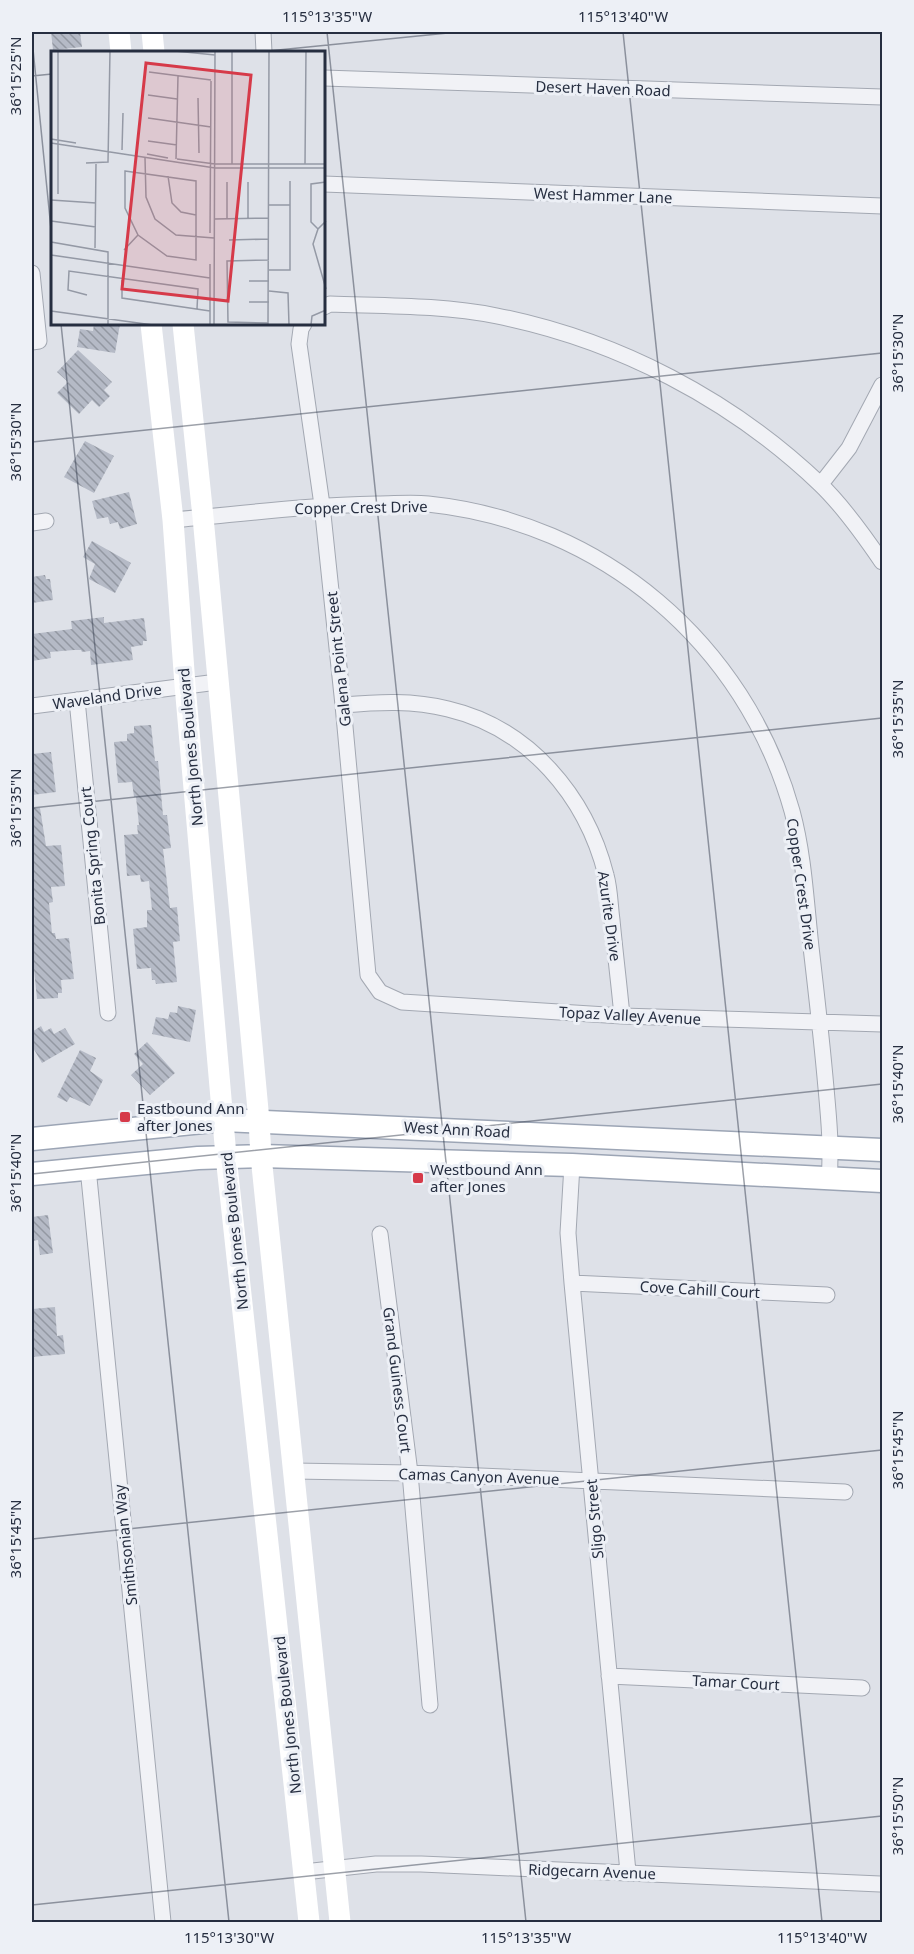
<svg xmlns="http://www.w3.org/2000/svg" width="914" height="1954" font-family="'Noto Sans',sans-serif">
  <defs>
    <pattern id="building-back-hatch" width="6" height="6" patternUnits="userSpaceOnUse" patternTransform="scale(1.5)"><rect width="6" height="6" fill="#b5bac6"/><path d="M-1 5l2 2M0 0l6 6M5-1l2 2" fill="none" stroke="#9398a2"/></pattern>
  </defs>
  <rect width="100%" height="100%" fill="#dee1e8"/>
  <path fill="url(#building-back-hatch)" d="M 51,32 L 80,32 L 82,47 L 53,50 Z
    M 94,324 L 120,324 L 115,353 L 77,347 L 80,329 L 93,331 Z
    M 78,350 L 112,382 L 104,390 L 110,396 L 99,407 L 92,400 L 79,414 L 57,393 L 68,382 L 57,372 Z
    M 85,441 L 114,456 L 94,493 L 64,477 Z
    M 129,492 L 137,524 L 120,529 L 118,522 L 110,524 L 108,517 L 97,519 L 92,501 Z
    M 92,541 L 131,563 L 115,593 L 89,579 L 95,564 L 83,557 Z
    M 45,575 L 46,579 L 50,579 L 53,600 L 32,603 L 32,577 Z
    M 104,617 L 104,623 L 144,618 L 147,641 L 143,641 L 143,645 L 131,647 L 133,660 L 91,665 L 90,651 L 82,652 L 81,650 L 74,650 L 50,652 L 51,658 L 32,661 L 32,634 L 72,629 L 71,621 Z
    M 151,725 L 155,761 L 158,761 L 163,815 L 167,815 L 171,848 L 163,849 L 170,908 L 177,907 L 180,941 L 173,942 L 177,982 L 156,984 L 155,980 L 152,980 L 151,968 L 137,969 L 133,929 L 147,927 L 147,910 L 152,910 L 149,881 L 141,882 L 140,875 L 127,876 L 124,835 L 138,834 L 137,825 L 139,825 L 136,797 L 134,797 L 132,782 L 118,783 L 114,742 L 127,741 L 127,734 L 134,733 L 134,726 Z
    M 51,752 L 56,792 L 32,795 L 32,754 Z
    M 32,808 L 40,808 L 46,846 L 61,845 L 65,886 L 51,887 L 53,902 L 49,903 L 52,933 L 55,933 L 56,939 L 69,938 L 74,979 L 61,980 L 62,993 L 58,993 L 58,998 L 37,999 L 33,959 L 32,959 Z
    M 178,1006 L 196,1010 L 190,1042 L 152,1034 L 156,1017 L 168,1019 L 170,1012 L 177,1013 Z
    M 41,1026 L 44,1032 L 51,1028 L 54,1034 L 65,1028 L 75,1044 L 42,1063 L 32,1046 L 32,1032 Z
    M 147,1042 L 175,1073 L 150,1095 L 131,1075 L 143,1064 L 134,1054 Z
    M 80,1050 L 96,1058 L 90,1071 L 103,1080 L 90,1106 L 70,1097 L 67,1102 L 57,1097 Z
    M 48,1215 L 53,1253 L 40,1255 L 38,1240 L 32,1241 L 32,1217 Z
    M 55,1307 L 57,1336 L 63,1335 L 65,1354 L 32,1357 L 32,1309 Z"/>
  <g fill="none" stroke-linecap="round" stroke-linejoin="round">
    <g stroke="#a3a8b2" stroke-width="17">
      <path id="street" d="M 263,32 L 264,52
        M 324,78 L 882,97
        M 324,184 L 882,206
        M 32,273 L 39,341 L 32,342
        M 324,307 L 330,304 C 386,306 442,305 497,316 C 617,340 731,399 820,484 C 842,505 865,537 882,562
        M 304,324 L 301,329 L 299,344 L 322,505 L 343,705 L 368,975 L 380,992 L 402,1002 L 622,1016 L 882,1024
        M 821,484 L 849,448 L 882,385
        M 173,520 C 241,514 309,505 377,504 C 394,504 412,502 428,504 C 602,522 745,643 792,811 C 804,855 806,902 811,947 C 816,990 821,1033 825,1077 C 828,1111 832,1144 829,1179
        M 32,523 L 46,521
        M 77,700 L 108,1013
        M 343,705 C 378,702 413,700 448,709 C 529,728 586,796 606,875 C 610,889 610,906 612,920 C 615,952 619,984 622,1016
        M 32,706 L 217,682
        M 572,1165 L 568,1233 L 572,1283 L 628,1872
        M 88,1168 L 163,1922
        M 380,1234 L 410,1473 L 430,1705
        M 572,1283 L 827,1295
        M 294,1471 L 410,1473 L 845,1492
        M 609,1676 L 862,1688
        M 304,1872 L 376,1864 L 421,1864 L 880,1884"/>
    </g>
    <g stroke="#9ca5b5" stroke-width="25">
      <path id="primary" d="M 32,1139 L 223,1120 L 882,1150
        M 32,1174 L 198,1158 L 261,1156 L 572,1165 L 882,1181"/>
    </g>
    <use href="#street" stroke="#f1f2f6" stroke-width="15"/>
    <path stroke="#fff" stroke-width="21" d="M 119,32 L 121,52
      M 152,32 L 154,52
      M 151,324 L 173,520 L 185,685 L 226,1156 L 309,1922
      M 183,324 L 203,517 L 259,1121 L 261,1156 L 340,1922"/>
    <use href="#primary" stroke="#fff" stroke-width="22"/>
  </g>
  <path fill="none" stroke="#262e40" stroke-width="1.5" stroke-opacity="0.45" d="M 327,32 L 526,1922M 623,32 L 822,1922M 32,39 L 52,239M 258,52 L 458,32M 32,76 L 52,74M 61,324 L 229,1922M 32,442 L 882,353M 32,808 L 882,718M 32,1174 L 882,1084M 32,1539 L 882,1450M 32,1905 L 882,1816"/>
  <g fill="#d63a49" stroke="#edf0f6" stroke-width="2">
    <rect x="119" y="1111" width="12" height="12" rx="3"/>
    <rect x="412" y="1172" width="12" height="12" rx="3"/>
  </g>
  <g text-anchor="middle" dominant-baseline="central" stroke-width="6" stroke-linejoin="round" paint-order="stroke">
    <g font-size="15" fill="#262e40" stroke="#edf0f6">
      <text transform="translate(603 88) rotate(2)">Desert Haven Road</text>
      <text transform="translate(603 195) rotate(2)">West Hammer Lane</text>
      <text transform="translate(361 507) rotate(-1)">Copper Crest Drive</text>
      <text transform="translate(338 659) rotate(-96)">Galena Point Street</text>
      <text transform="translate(107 696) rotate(-8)">Waveland Drive</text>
      <text transform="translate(190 747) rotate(-95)">North Jones Boulevard</text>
      <text transform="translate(92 856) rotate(-96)">Bonita Spring Court</text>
      <text transform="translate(802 884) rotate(82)">Copper Crest Drive</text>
      <text transform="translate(610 916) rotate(82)">Azurite Drive</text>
      <text transform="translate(630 1015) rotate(3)">Topaz Valley Avenue</text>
      <text transform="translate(457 1129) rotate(3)">West Ann Road</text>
      <text transform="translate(234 1231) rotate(-96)">North Jones Boulevard</text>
      <text transform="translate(700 1289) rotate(3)">Cove Cahill Court</text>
      <text transform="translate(398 1380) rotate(83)">Grand Guiness Court</text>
      <text transform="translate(479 1476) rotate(2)">Camas Canyon Avenue</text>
      <text transform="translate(594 1519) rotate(-95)">Sligo Street</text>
      <text transform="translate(125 1545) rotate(-96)">Smithsonian Way</text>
      <text transform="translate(736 1682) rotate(3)">Tamar Court</text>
      <text transform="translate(287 1715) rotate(-96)">North Jones Boulevard</text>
      <text transform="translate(592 1871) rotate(2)">Ridgecarn Avenue</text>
    </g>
    <g font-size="15" fill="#262e40" stroke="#edf0f6" text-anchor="start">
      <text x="137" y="1108">Eastbound Ann<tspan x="137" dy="17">after Jones</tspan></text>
      <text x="430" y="1169">Westbound Ann<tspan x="430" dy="17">after Jones</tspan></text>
    </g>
  </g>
  <g transform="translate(51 51)">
    <rect width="274" height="274" fill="#dee1e8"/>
    <path fill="none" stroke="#9499a5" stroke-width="1.5" d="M 7,0 L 7,143M 124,0 L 164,4M 98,21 L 160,29M 97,44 L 126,48M 147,47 L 148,102M 97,67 L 160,76M 0,88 L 25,92M 97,90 L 126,94M 0,92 L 164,117 L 275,117M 71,99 L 72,62M 96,103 L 117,107M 94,107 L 95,146 L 104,168 L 125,184 L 163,187M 125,108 L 127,25M 126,108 L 164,113 L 275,113M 35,112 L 57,111 L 59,0M 181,113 L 181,0M 254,113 L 255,0M 74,120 L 145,130 L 145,209 L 116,205 L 87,184 L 74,157 ZM 117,125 L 121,152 L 130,161 L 145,164M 0,149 L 45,152M 218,154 L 239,154M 197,167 L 197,131M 163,168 L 218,167M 176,168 L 176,131M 0,170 L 45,176M 275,170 L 267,178 L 262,193 L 275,238M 267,178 L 260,171 L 260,133 L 275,131M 159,182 L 160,30M 178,189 L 218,188M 0,191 L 57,201 L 57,274M 44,197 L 45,113M 73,199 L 87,184M 0,204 L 159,227M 218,219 L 239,219 L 239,130M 71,227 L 71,247 L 159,260M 198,230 L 218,230M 218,240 L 237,242 L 238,274M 36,244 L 17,239 L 18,220 L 147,238 L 146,258M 198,251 L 218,251M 0,260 L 102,274M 217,272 L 177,271 L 176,210 L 218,209M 159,274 L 159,213M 163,274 L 164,0M 217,274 L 218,0M 260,274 L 261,265 L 275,259"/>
    <path fill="#d63a49" fill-opacity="0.15" stroke="#d63a49" stroke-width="3" d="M 95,12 L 200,24 L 177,250 L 71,238 Z"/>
    <rect width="274" height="274" fill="none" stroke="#262e40" stroke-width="3"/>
  </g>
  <rect width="914" height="1954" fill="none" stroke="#edf0f6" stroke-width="66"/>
  <rect x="33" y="33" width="848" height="1888" fill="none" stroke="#262e40" stroke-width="2"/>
  <g font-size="15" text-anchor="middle" fill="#262e40">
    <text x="327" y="22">115°13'35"W</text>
    <text x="623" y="22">115°13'40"W</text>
    <text transform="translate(16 76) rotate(-90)" y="5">36°15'25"N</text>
    <text transform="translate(898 353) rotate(-90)" y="5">36°15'30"N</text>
    <text transform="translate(16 442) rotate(-90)" y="5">36°15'30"N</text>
    <text transform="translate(898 719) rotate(-90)" y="5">36°15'35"N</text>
    <text transform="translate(16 808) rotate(-90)" y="5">36°15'35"N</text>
    <text transform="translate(898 1084) rotate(-90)" y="5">36°15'40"N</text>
    <text transform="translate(16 1173) rotate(-90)" y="5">36°15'40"N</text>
    <text transform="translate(898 1450) rotate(-90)" y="5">36°15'45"N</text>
    <text transform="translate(16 1539) rotate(-90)" y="5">36°15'45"N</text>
    <text transform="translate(898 1816) rotate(-90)" y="5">36°15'50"N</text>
    <text x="229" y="1943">115°13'30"W</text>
    <text x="526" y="1943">115°13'35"W</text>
    <text x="822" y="1943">115°13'40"W</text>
  </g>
</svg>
